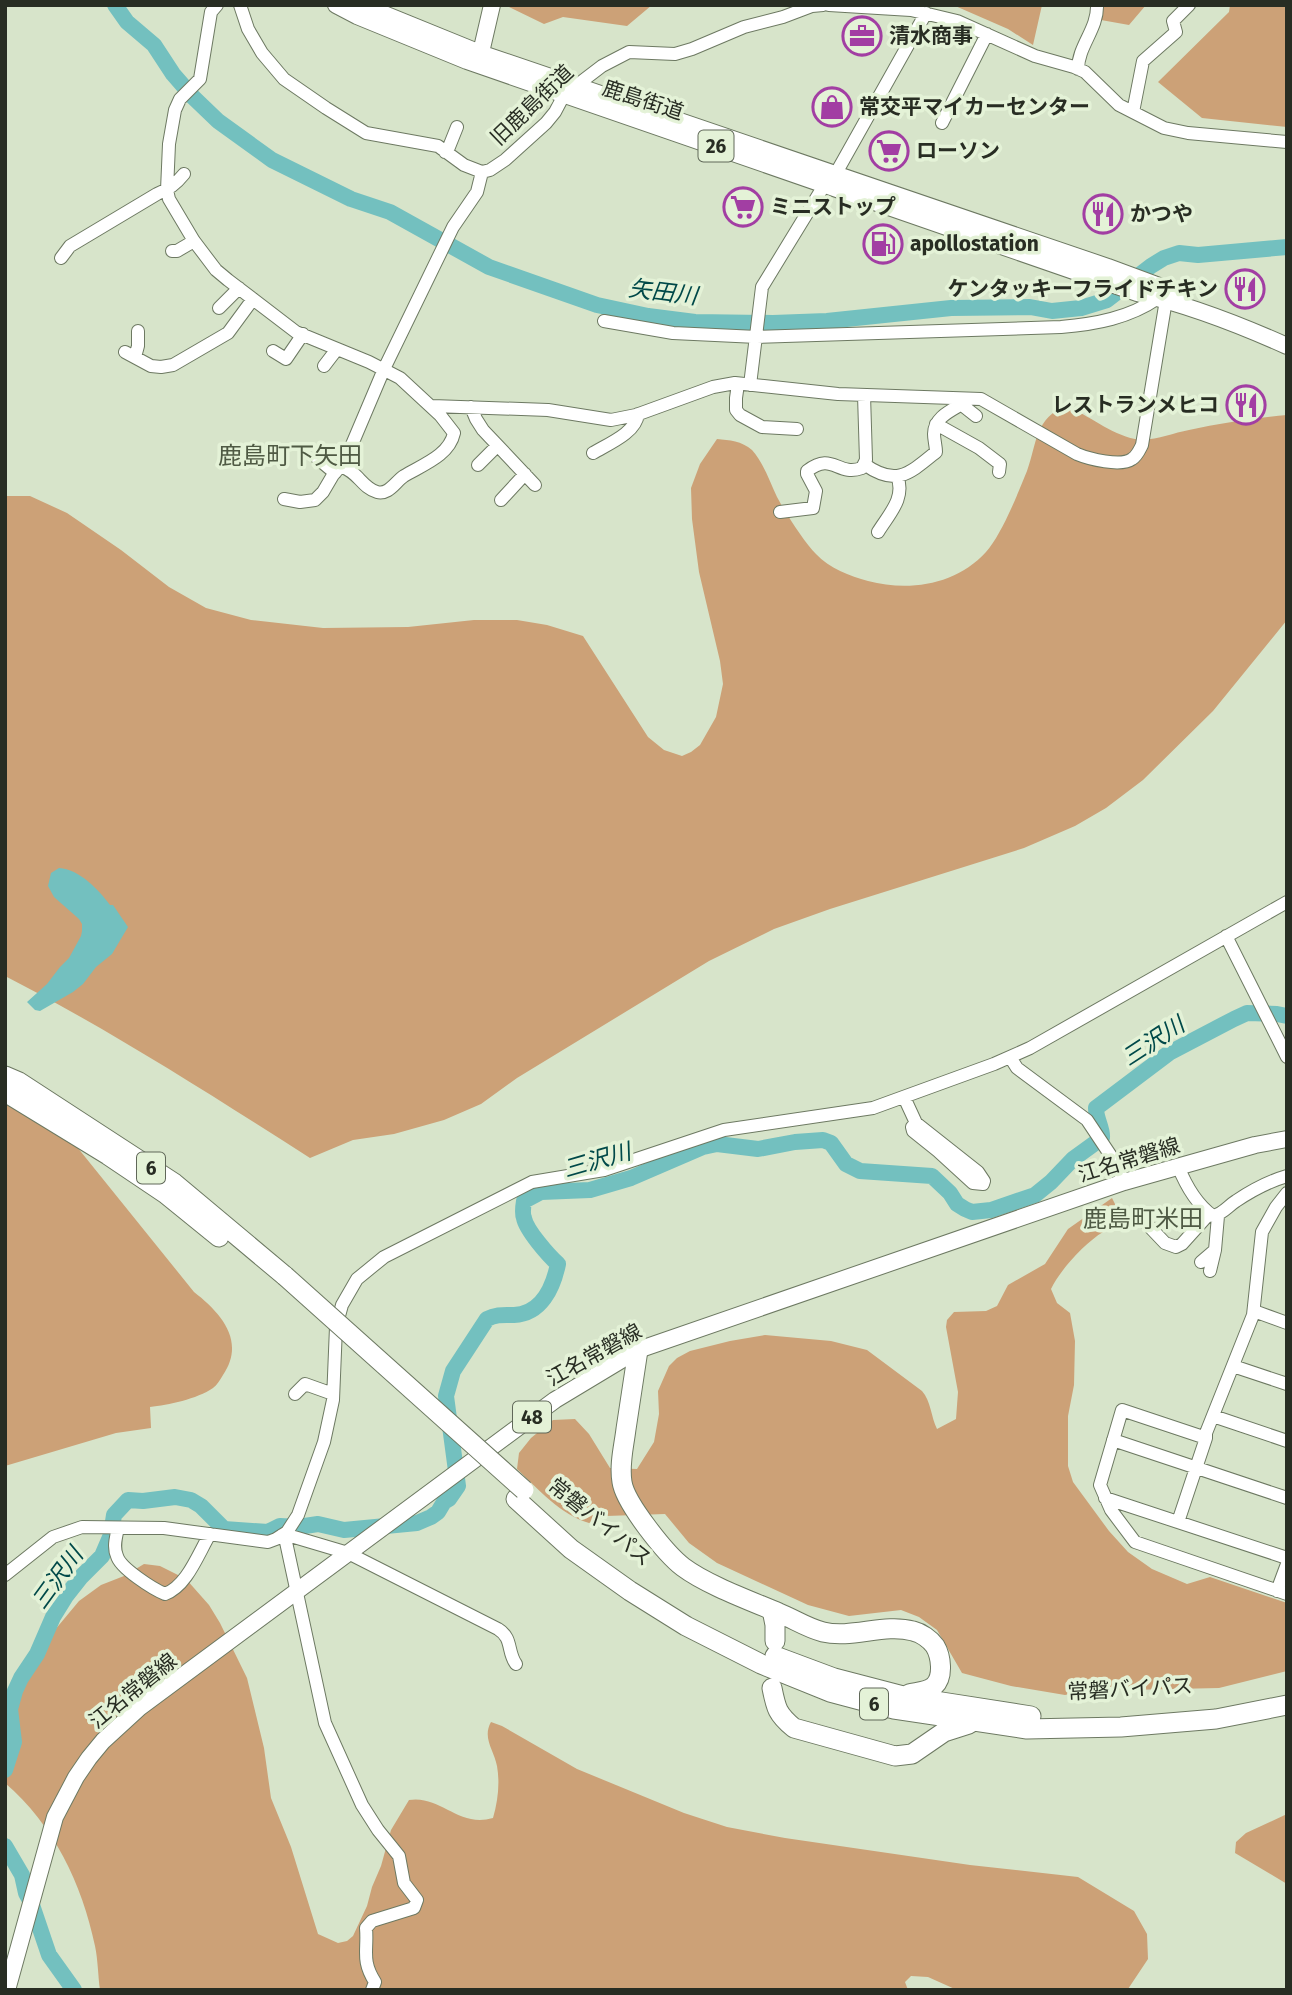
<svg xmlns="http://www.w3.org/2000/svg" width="1292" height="1995" font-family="'Fira Sans','Noto Sans JP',sans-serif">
  <rect width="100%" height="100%" fill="#d7e4ca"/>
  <path fill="#cca177" d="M 510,5 L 652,5 L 627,26 L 563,17 L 544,24 L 509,7 Z
    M 953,5 L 1042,5 L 1033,45 L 1008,29 Z
    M 1101,5 L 1146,5 L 1129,25 L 1101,20 Z
    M 1230,5 L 1287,5 L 1287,127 L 1202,118 L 1158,82 L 1229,12 Z
    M 1066,406 C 1089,415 1110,434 1135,439 C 1153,442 1172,433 1189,430 C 1221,423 1254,418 1287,415 L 1287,620 L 1213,711 L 1143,780 L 1106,808 L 1075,826 L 1024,848 L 830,909 L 774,929 L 709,961 L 517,1078 L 481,1104 L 444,1120 L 394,1134 L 353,1140 L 310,1158 C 210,1094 110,1030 5,976 L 5,496 L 30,496 L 67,513 L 121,550 L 169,587 L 206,608 L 251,620 L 323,628 L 408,627 L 474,620 L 517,620 L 547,625 L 583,636 L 648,737 L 664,750 L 682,756 L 691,752 L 700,745 L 716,717 L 723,684 L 720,661 L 699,572 L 692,519 L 691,488 L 700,464 L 717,439 C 729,440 742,441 752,450 C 763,462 770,482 777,497 C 785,512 804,542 816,554 C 829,568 850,576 868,581 C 909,592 956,585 986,552 C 1002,534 1018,493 1027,471 C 1037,443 1035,418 1066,406 Z
    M 5,1071 L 44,1106 L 194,1292 C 221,1313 246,1341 223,1375 C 220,1380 217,1385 213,1388 C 197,1399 168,1405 150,1407 L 151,1428 L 116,1433 L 5,1466 Z
    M 1112,1198 L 1116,1206 L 1119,1226 C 1114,1228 1107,1229 1103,1232 C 1085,1243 1060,1270 1051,1289 L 1057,1303 L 1070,1313 L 1075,1341 L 1074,1385 L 1068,1416 L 1068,1466 L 1073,1482 L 1109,1531 L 1128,1552 L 1152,1569 L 1187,1584 L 1210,1577 L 1287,1603 L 1287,1671 L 1219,1688 L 1129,1690 L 1095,1688 L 1065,1695 L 1011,1686 L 962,1673 L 937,1630 L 919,1617 L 901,1610 L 849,1616 L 808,1605 L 717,1563 L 689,1543 L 665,1514 L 606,1516 L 589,1523 C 561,1515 538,1489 517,1469 L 519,1453 L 531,1438 L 553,1420 L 575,1419 L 589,1434 L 610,1468 L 637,1469 L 654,1442 L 659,1414 L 658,1391 L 669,1366 L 677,1358 L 690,1351 L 730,1341 L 765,1335 L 831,1341 L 867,1350 L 922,1391 C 931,1401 931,1417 937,1429 L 956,1419 L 958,1392 L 946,1327 L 947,1320 L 954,1312 L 986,1311 L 997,1306 L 1008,1285 L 1045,1264 L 1068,1229 Z
    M 144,1564 L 160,1566 L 186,1579 L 209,1605 L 220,1623 L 247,1678 L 264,1748 L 271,1798 L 291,1847 L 318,1934 L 338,1943 L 347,1941 L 353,1936 L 367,1906 L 372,1887 L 381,1866 L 391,1830 L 409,1800 C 441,1795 458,1828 493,1818 C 498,1801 500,1783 497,1766 C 494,1750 482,1738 491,1722 L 502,1726 L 577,1769 L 684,1813 L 727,1827 L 785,1838 L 970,1865 L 1078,1877 L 1134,1911 L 1147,1934 L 1148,1959 L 1128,1989 L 1126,1990 L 957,1990 L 928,1977 L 911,1976 L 905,1982 L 908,1990 L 100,1990 C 98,1976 98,1960 95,1946 C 82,1884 54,1825 5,1783 L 5,1706 L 17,1685 L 38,1657 L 49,1637 L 79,1601 L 101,1585 L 124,1576 Z
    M 1287,1814 L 1287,1884 L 1235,1853 L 1236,1842 L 1246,1833 Z"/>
  <path fill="#73c0bf" d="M 59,868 C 79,869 99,890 110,905 L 113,905 L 128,927 L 112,954 L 96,967 L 83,984 L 73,992 L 40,1011 L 35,1010 L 27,1002 L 47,984 L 60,967 L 69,958 L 81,936 L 82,931 L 82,924 L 79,919 L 54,897 L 48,886 L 51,873 Z"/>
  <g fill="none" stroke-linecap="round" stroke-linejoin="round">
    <path stroke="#73c0bf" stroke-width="2.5" d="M 5,1848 L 7,1848"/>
    <path stroke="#73c0bf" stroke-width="16" d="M 115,5 L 127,22 L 154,45 L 173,74 L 193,97 L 218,121 L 272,160 L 351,199 L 390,212 L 489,267 L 597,305 L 648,316 L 695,322 L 773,323 L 827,321 L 951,308 L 1030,307 L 1052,311 L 1081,308 L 1107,300 L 1151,266 L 1164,258 L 1179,253 L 1198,255 L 1287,247
      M 5,1770 L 14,1742 L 10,1709 L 15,1691 L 21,1678 L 37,1654 L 53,1617 L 66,1596 L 81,1577 L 102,1556 L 111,1535 L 114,1515 L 128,1500 L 143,1501 L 175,1497 L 191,1500 L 201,1506 L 224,1529 L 268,1532 L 280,1526 L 298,1527 L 318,1524 L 344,1530 L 417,1523 L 431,1517 L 438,1512 L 444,1502 L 449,1499 L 458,1486 L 446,1396 L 453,1371 L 487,1319 C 496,1314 504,1315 514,1315 C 541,1314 553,1288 558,1264 C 549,1256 526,1230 524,1218 C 522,1213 523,1207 524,1201 L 541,1192 L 590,1190 L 631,1178 L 703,1147 L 717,1144 L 758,1149 L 795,1142 L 823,1140 L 831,1143 L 846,1164 L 860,1171 L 932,1176 L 950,1193 L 957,1204 L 965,1209 L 972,1212 L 991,1210 L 1035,1195 L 1051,1182 L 1073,1159 L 1102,1138 C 1103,1128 1096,1120 1096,1108 L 1169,1053 L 1234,1019 L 1247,1013 L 1277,1014 L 1287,1016
      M 5,1846 L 22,1875 L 26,1893 L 31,1902 L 49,1955 L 74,1990"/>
    <g stroke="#6d7962" stroke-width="14">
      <path id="minor" d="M 217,5 L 211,12 L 200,79 L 180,99 L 175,110 L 169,144 L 167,190 L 169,199 L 194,241 L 216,270 L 228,280 L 296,332 L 369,362 L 400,378 L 440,415 L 454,433 C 449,456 422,465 404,476 C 395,482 389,495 377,492 C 362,488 357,470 341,467
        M 240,5 L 248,29 L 262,53 L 284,79 L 326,108 L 366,133 L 438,146 L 464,165 L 482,172 L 490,170 L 505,160 L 546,123 L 555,112 L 564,95 L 602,66 L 629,52 L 675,54 L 692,49 L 744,27 L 783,17 L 812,6 L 823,5
        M 829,5 L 911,10 L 957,21 L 1035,56 L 1074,67 L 1085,72 L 1119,105 L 1164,128 L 1188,133 L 1287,142
        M 1078,69 C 1078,46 1098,29 1097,5
        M 1133,112 L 1143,61 L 1176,32 L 1173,21 L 1189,5
        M 942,123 L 987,34
        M 445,152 L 449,147 L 457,127
        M 835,175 L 926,13
        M 172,251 L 177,251 L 194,241
        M 61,258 L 70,246 L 157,194 C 169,189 176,184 184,174
        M 219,308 L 239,288
        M 604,321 L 673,333 L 757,337 L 1061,327 C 1096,324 1129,318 1158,298
        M 273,351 L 286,359 L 303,334
        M 125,352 L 151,366 L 161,367 L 173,365 L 228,333 L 253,299
        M 135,357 L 138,346 L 138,331
        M 324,366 L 337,349
        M 738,384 L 736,398 L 736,410 L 740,415 L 762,427 L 797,429
        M 750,385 L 762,287 L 825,184
        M 957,401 L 976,416
        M 432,406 L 548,410 L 611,420 L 636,415 L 713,387 L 735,383 L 838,394 L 981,399 L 1077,454 C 1089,459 1121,467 1132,459 C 1137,456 1139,451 1142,445 L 1166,300
        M 471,407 L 476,419 L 483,430 L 535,485
        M 936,424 L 979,448 L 1000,464 L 999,472
        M 593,453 C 608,444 636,433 638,414
        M 317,458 L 335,473
        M 864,464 C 896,487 909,474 936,452 C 936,446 934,440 934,434 C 934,418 950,411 962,404
        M 478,465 L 497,446
        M 284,499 L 300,502 L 315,500 L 323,492 L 333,475 L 345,461 L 384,369 L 453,227 L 477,192 L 482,172
        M 501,500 L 525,474
        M 780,512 L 813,508 L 816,491 L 807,474 L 807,471 C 833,451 837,477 862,468 L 866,460 L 864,395
        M 878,532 C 889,514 906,498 897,476
        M 1226,936 L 1287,1057
        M 1010,1057 L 1017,1068 L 1087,1120 L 1115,1162 L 1124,1182
        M 904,1097 L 916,1123 L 978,1172 L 984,1181 L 983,1184 L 973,1183 L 938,1151 L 913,1131 L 912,1127 L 916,1123
        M 1178,1166 C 1186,1186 1196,1204 1213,1216 C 1223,1214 1228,1206 1236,1201 C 1251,1191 1270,1181 1287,1176
        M 1146,1223 L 1165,1243 L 1176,1247 L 1182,1244 L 1209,1214
        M 1201,1262 L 1215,1250
        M 1210,1271 L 1215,1250 L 1218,1216
        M 1254,1311 L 1287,1323
        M 1233,1366 L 1287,1384
        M 295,1394 L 305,1384 L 333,1394
        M 1213,1416 L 1287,1441
        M 1206,1438 L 1122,1410 L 1100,1485 L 1111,1510 L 1135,1542 L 1287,1594
        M 1113,1440 L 1287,1498
        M 1105,1498 L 1287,1558
        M 1178,1522 L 1206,1438 L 1206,1433 L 1253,1315 L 1262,1232 L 1276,1207 L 1287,1193
        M 118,1528 C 116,1537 113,1547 117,1556 C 120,1568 153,1589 165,1594 C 187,1586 198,1554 210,1534
        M 284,1534 L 348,1553 L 498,1629 C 513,1638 507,1652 516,1664
        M 282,1535 L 286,1542 L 325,1723 L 362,1805 L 378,1830 L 399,1856 L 404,1883 L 417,1900 L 414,1908 L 372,1921 L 366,1928 C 368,1951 361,1960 375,1982 L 372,1990
        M 5,1575 L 53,1537 L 82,1527 L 164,1528 L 268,1542 L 276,1539 L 287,1532 L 298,1515 L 324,1442 L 333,1400 L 336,1327 L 342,1305 L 357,1279 L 384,1257 L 532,1182 L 604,1170 L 724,1130 L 873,1108 L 994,1064 L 1030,1048 L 1287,902
        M 1277,1591 L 1287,1564"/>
    </g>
    <g stroke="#6d7962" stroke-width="18">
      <path id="major" d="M 336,5 L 357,16 L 467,61 L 1137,293 C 1189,305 1238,324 1287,346
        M 362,5 L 480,53 L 1108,267 L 1178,293
        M 479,61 L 492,5
        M 7,1990 L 55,1817 L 76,1777 L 89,1758 L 103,1741 L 139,1708 L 555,1400 L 638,1350 L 1124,1182 L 1255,1145 L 1287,1139"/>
    </g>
    <g stroke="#6d7962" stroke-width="21">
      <path id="highway" d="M 5,1076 L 19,1082 L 174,1183 L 285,1276
        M 5,1092 L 108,1155 L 166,1194 L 219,1237
        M 638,1350 C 634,1376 630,1403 626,1429 C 624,1446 619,1464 622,1482 C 625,1503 666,1554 683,1567 C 707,1585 751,1601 779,1613 C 794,1619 807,1628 823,1632 C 852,1639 884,1623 913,1631 C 921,1633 930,1639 935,1646 C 941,1656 944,1677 934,1686 C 928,1692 917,1692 909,1694
        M 516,1499 L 571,1549 L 630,1591 L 686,1626 L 761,1664 L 830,1692 L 894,1709 L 1027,1729 L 1121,1727 L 1216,1719 L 1287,1705
        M 772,1610 L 775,1625 L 775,1641
        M 775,1656 L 834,1678 L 903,1696 L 1031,1716
        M 772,1688 C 776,1708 777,1714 794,1728 L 895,1756 L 912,1754 L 944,1732 L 969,1724"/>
    </g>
    <use href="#minor" stroke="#fff" stroke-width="12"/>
    <use href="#major" stroke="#fff" stroke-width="16"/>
    <use href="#highway" stroke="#fff" stroke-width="19"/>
    <g stroke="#6d7962" stroke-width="21" stroke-linecap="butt">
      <path id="highway-bridge" d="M 285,1276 L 524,1490"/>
    </g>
    <use href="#highway-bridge" stroke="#fff" stroke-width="19"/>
  </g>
  <defs>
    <g id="office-ring" transform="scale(2.0125)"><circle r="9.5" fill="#e4f2d7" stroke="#a23ea3" stroke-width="1.5"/><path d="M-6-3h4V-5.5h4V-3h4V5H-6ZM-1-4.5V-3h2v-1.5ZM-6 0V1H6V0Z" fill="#a23ea3"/></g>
    <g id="shop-ring" transform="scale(2.0125)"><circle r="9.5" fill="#e4f2d7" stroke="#a23ea3" stroke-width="1.5"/><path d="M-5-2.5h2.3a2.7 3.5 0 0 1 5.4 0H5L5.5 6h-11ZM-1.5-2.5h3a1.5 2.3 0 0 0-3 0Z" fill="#a23ea3"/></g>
    <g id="supermarket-ring" transform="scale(2.0125)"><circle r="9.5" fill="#e4f2d7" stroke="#a23ea3" stroke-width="1.5"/><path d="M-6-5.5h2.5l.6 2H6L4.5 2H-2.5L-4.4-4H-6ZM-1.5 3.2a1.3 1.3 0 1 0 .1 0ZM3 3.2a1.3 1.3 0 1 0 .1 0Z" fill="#a23ea3"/></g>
    <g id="restaurant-ring" transform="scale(2.0125)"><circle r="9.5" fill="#e4f2d7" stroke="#a23ea3" stroke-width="1.5"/><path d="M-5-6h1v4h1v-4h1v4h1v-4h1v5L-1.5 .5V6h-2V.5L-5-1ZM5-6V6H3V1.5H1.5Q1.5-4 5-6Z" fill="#a23ea3"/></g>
    <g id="fuel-ring" transform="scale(2.0125)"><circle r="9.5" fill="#e4f2d7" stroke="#a23ea3" stroke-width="1.5"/><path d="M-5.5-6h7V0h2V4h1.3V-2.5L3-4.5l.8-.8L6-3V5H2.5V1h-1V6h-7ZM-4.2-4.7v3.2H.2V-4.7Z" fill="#a23ea3"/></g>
  </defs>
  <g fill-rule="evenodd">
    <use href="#office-ring" x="862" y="36"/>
    <use href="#shop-ring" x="832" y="107"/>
    <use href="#supermarket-ring" x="889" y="151"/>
    <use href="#supermarket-ring" x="743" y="207"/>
    <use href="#restaurant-ring" x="1103" y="214"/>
    <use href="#fuel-ring" x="883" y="244"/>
    <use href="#restaurant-ring" x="1245" y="289"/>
    <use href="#restaurant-ring" x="1246" y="405"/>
  </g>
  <g text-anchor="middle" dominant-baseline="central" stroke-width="7" stroke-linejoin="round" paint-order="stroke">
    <g fill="#e4f2d7" stroke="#606859" stroke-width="2">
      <rect x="698.5" y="130.5" width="35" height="31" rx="5"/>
      <rect x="137" y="1152.5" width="28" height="31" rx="5"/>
      <rect x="513" y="1401.5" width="38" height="31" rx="5"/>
      <rect x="860" y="1688.5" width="28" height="31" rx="5"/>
    </g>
    <g font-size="19" font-weight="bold" fill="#282d23">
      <text x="716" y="146">26</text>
      <text x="151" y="1168">6</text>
      <text x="532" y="1417">48</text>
      <text x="874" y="1704">6</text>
    </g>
    <g font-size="21" font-weight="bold" fill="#282d23" stroke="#e4f2d7" text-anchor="start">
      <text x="889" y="36">清水商事</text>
      <text x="859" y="107">常交平マイカーセンター</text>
      <text x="916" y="151">ローソン</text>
      <text x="770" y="207">ミニストップ</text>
      <text x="1130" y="214">かつや</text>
      <text x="910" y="244">apollostation</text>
      <text x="1218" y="289" text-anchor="end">ケンタッキーフライドチキン</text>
      <text x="1219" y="405" text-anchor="end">レストランメヒコ</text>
    </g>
    <g font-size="21" fill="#282d23" stroke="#e4f2d7">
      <text transform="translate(643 100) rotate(18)">鹿島街道</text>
      <text transform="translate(532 105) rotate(-44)">旧鹿島街道</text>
      <text transform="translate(1129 1160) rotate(-17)">江名常磐線</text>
      <text transform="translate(594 1355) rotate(-29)">江名常磐線</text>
      <text transform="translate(600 1522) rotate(39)">常磐バイパス</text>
      <text transform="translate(1130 1689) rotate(-3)">常磐バイパス</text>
      <text transform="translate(133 1691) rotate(-39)">江名常磐線</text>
    </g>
    <g font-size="23" font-style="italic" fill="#004949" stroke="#e4f2d7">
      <text transform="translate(663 292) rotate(7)">矢田川</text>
      <text transform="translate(1153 1041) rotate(-33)">三沢川</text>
      <text transform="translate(597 1160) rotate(-16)">三沢川</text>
      <text transform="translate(57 1578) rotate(-54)">三沢川</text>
    </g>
    <g font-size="24" fill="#4f5a44" stroke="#e4f2d7">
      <text x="290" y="456">鹿島町下矢田</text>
      <text x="1143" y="1219">鹿島町米田</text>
    </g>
  </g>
  <rect width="1292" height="1995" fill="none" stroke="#282d23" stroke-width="14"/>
</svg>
